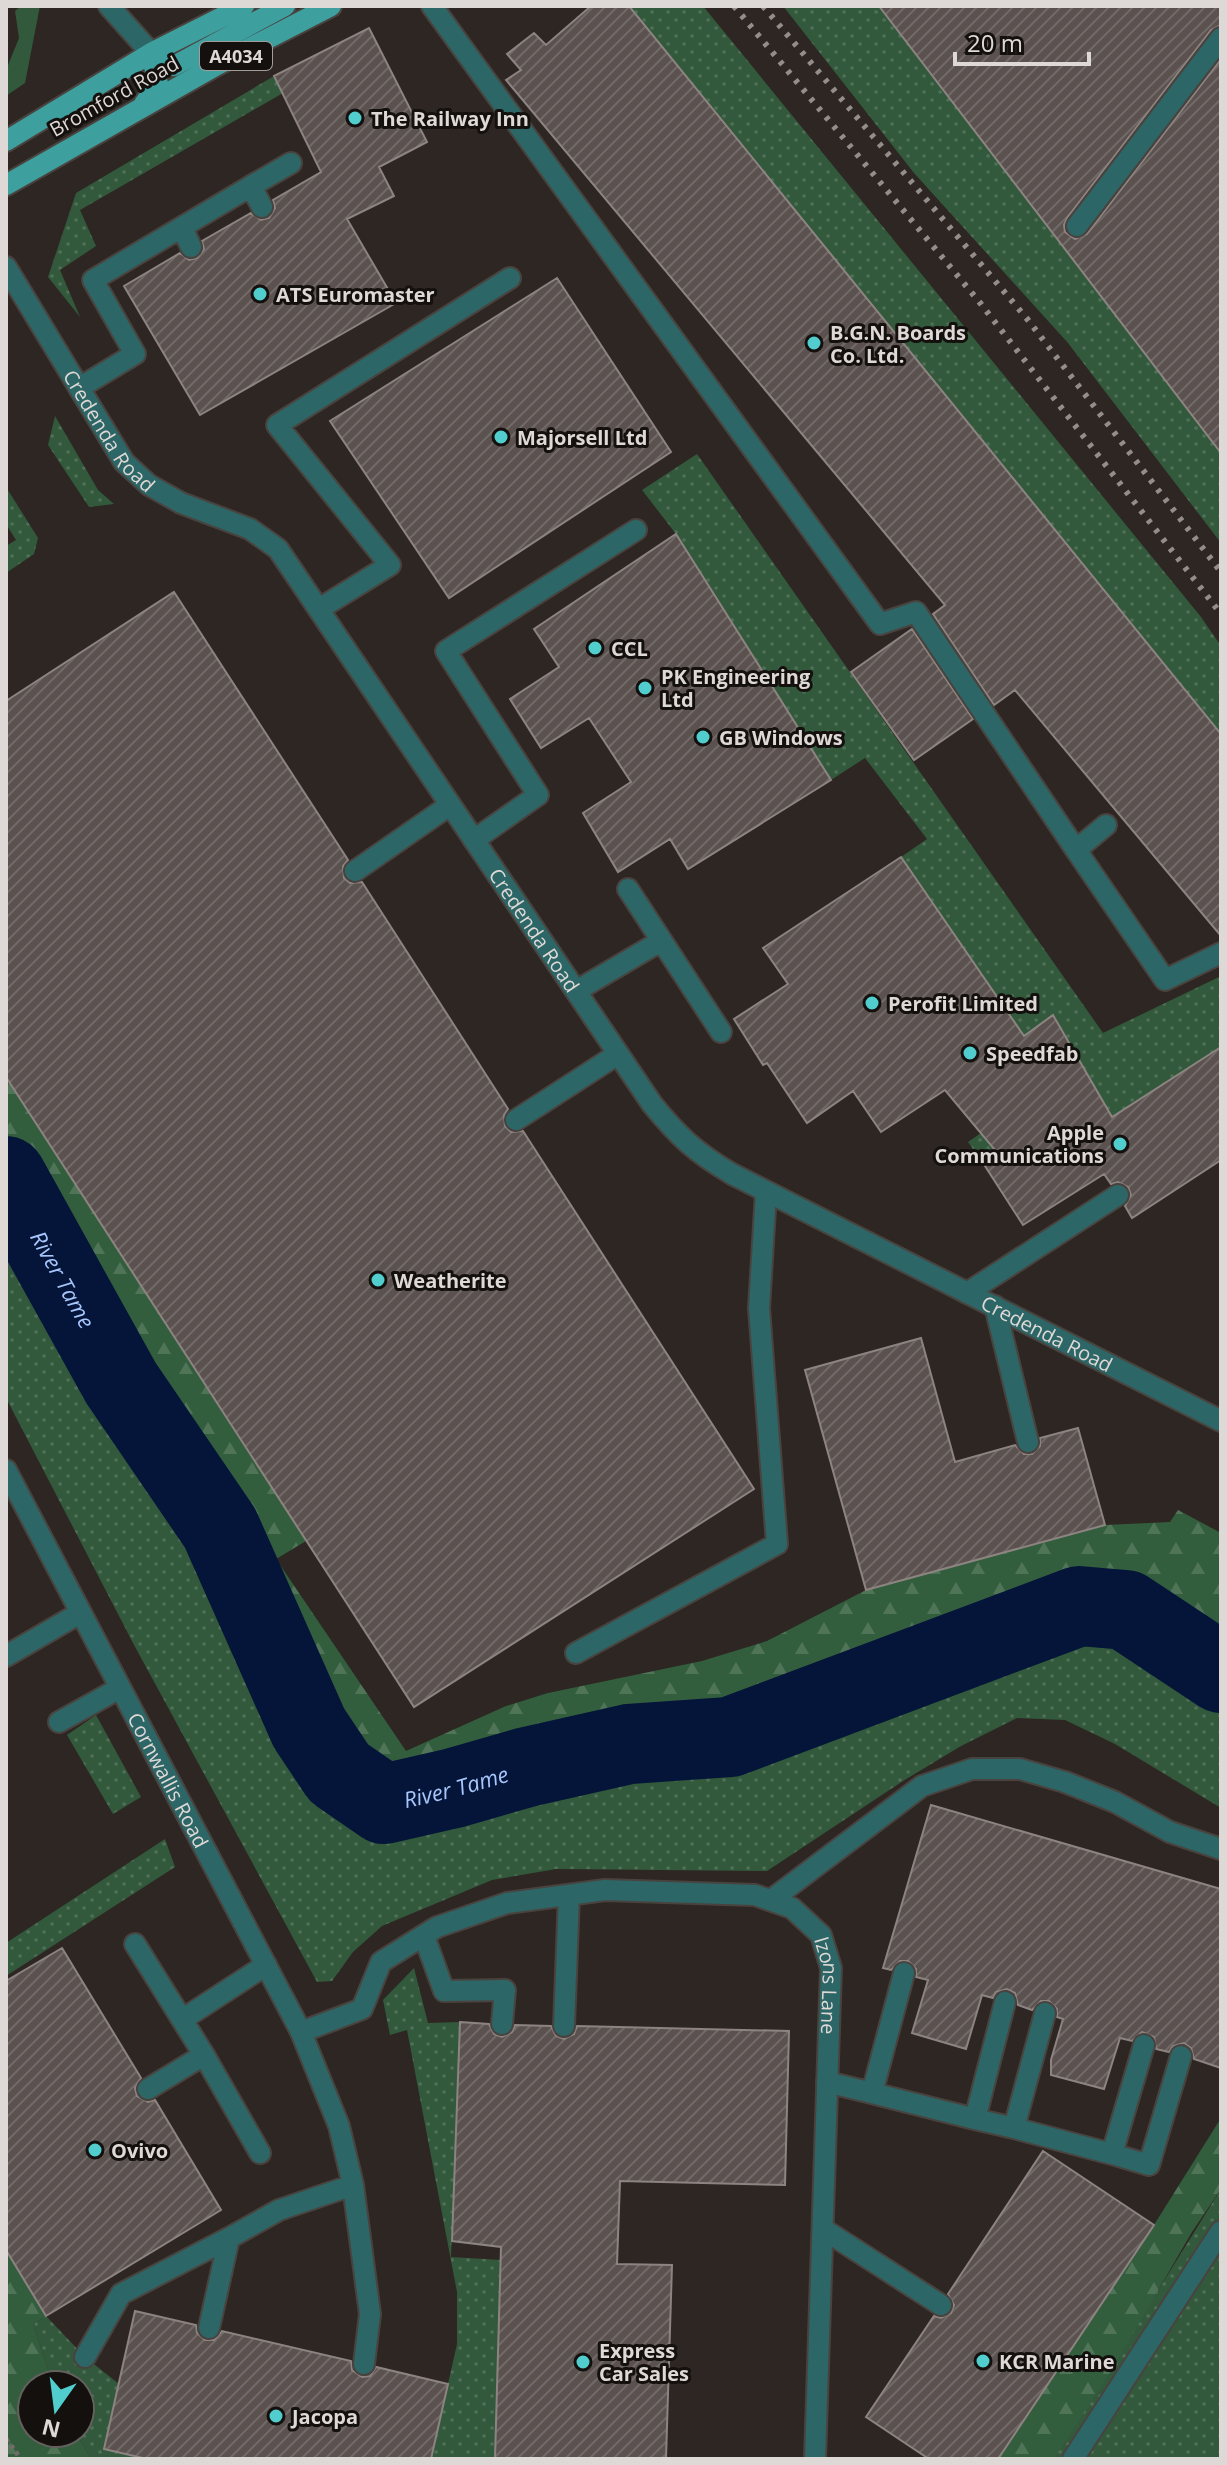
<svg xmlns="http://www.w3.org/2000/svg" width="1227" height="2465" font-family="'Open Sans',sans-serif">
  <defs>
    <pattern id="grass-dots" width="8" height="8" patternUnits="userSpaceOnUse" patternTransform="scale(2)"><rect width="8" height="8" fill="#32593b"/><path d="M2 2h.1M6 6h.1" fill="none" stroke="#4f7057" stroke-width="1.8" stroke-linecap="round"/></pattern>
    <pattern id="forest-firs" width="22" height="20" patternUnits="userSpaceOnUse" patternTransform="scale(2)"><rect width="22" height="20" fill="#335e3d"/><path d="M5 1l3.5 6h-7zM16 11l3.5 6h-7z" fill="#507458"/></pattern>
    <pattern id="building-hatch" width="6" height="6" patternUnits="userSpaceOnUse" patternTransform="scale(2)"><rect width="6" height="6" fill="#5b5250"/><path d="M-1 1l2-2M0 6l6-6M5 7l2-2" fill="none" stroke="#726a68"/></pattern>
  </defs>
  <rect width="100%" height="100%" fill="#2d2622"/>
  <path fill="url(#grass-dots)" d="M 629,6 L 703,6 L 1201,617 L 1221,646 L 1221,734 Z
    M 783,6 L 878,6 L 884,12 L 1221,453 L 1221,543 L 1068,343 L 914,173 Z
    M 274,76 L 283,93 L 80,210 L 96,246 L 60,270 L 80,317 L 48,277 L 76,193 Z
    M 55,416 L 98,490 L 114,504 L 89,507 L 48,445 Z
    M 697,454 L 1103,1033 L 1221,976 L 1221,1047 L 1095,1128 L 1080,1105 L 985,1166 L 968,1142 L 981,1133 L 1094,1085 L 1054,1015 L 1024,1036 L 901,857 L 927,839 L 865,758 L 831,780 L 676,534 L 642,490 Z
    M 6,487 L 38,538 L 34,554 L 6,573 L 6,546 L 16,540 L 6,524 Z
    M 6,1176 L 121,1383 L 220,1528 L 309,1728 L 339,1773 L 384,1804 L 454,1788 L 527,1767 L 629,1744 L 730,1737 L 1079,1606 L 1126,1610 L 1221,1673 L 1221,1808 L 1115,1744 L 1065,1720 L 1017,1718 L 961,1746 L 903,1781 L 767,1871 L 556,1869 L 492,1880 L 382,1926 L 353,1952 L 332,1981 L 317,1982 L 133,1643 L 6,1398 Z
    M 96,1715 L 141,1797 L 113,1814 L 67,1735 Z
    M 165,1839 L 175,1867 L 6,1976 L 6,1943 Z
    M 414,1968 L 428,2023 L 460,2022 L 451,2257 L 501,2260 L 495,2459 L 431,2459 L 457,2344 L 457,2292 L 407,2030 L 390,2035 L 383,2000 Z
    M 1221,2189 L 1221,2459 L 1053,2459 Z
    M 46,2316 L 85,2357 L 119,2384 L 104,2449 L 147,2459 L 91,2459 L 76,2433 L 80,2433 L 80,2385 L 53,2385 L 33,2324 Z"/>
  <path fill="url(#forest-firs)" d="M 6,1077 L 306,1541 L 276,1559 L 406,1751 L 506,1706 L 548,1693 L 702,1661 L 767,1641 L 866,1590 L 1105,1525 L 1170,1522 L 1178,1510 L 1221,1533 L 1221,1673 L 1126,1610 L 1079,1606 L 730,1737 L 629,1744 L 527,1767 L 454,1788 L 384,1804 L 339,1773 L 309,1728 L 220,1528 L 121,1383 L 6,1176 Z
    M 1221,2118 L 1221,2189 L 1192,2232 L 1114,2366 L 1055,2457 L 998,2459 L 1154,2225 Z
    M 6,2250 L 46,2316 L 33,2324 L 53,2385 L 32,2385 L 32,2433 L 76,2433 L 91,2459 L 6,2459 Z"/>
  <path fill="#32593b" d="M 21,6 L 40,6 L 25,83 L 6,96 L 6,70 L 19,38 L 15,11 Z"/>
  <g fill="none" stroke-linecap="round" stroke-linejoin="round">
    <path stroke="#041539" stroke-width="80" id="s1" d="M 6,1176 L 121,1383 L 220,1528 L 309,1728 L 339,1773 L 384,1804 L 454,1788 L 527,1767 L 629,1744 L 730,1737 L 1079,1606 L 1126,1610 L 1221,1673"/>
  </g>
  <path fill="url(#building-hatch)" stroke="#8d8481" stroke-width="2" d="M 591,6 L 629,6 L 1221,734 L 1221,936 L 1015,690 L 994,705 L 933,614 L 945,605 L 506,80 L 521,70 L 507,54 L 534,33 L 546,45 Z
    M 879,6 L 1221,6 L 1221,25 L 1211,30 L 1067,218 L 1064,225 L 1065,232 L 1075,239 L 1087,234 L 1221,59 L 1221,453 Z
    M 369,28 L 427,142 L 379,167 L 394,196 L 347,219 L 396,303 L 200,415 L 124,286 L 180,253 L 189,260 L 197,258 L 204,249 L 202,241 L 251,213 L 261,220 L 269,218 L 275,208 L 273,200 L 321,172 L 274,76 Z
    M 557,278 L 671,452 L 449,598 L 330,421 Z
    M 676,534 L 831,780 L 688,869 L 670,839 L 618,872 L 583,813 L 631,782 L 589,718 L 541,748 L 510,699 L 559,667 L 534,629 Z
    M 174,592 L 348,860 L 343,866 L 344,878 L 350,883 L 362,882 L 508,1109 L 504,1115 L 505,1126 L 511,1132 L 523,1131 L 754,1489 L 414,1707 L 6,1077 L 6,701 Z
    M 912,629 L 973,719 L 914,760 L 851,672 Z
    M 901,857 L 1024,1036 L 1053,1015 L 1112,1117 L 1221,1047 L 1221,1160 L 1132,1218 L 1125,1206 L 1131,1195 L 1128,1187 L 1118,1182 L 1111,1184 L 1104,1174 L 1023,1225 L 985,1166 L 1000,1156 L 945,1090 L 881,1132 L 853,1091 L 807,1123 L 767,1063 L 763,1065 L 734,1019 L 788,984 L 763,948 Z
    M 921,1338 L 955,1462 L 1015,1445 L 1024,1454 L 1032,1454 L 1040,1446 L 1040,1438 L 1078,1428 L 1105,1525 L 866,1590 L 805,1370 Z
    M 931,1805 L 1221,1889 L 1221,2068 L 1194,2059 L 1191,2048 L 1184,2043 L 1173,2046 L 1169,2052 L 1156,2049 L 1154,2037 L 1142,2032 L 1132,2041 L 1120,2038 L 1104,2089 L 1051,2075 L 1051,2060 L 1063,2019 L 1057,2017 L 1057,2009 L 1049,2001 L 1041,2001 L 1032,2010 L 1018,2005 L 1015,1993 L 1007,1989 L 996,1992 L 993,1998 L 982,1995 L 966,2049 L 912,2033 L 928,1980 L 916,1977 L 916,1969 L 908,1961 L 900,1961 L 891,1970 L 883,1968 Z
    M 62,1948 L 141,2078 L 135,2088 L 137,2096 L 148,2102 L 155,2100 L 221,2210 L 46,2316 L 6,2250 L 6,1981 Z
    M 460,2022 L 489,2024 L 494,2034 L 502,2037 L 512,2032 L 515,2025 L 551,2026 L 556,2036 L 564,2039 L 574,2034 L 577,2026 L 789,2031 L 785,2185 L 620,2181 L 617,2264 L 672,2265 L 666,2459 L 495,2459 L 501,2247 L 452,2241 Z
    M 1043,2151 L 1154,2225 L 998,2459 L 929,2459 L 866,2417 L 934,2316 L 941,2318 L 951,2313 L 954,2305 L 948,2294 Z
    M 135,2311 L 196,2325 L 197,2333 L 205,2340 L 214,2340 L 222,2331 L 351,2361 L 352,2370 L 362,2377 L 370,2376 L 376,2367 L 448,2384 L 431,2459 L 147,2459 L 104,2449 Z"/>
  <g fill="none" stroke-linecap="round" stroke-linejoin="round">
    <g stroke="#49433f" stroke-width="24">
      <path id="service" d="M 432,6 L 880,624 L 916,612 L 1076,850
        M 262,207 L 251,186 L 291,163
        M 1077,226 L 1221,38
        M 191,247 L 182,227 L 251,186
        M 79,388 L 135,354 L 93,280 L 182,227
        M 319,609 L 390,565 L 277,425 L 510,278
        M 1106,825 L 1076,850 L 1165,980 L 1221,953
        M 474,840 L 538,795 L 446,651 L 636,530
        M 355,871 L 450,805
        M 628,889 L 721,1032
        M 576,991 L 661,941
        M 516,1120 L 618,1054
        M 967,1293 L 1118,1195
        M 995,1306 L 1028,1442
        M 576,1653 L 777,1544 L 759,1308 L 766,1192
        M 6,1656 L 80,1613
        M 59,1722 L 120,1688
        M 771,1900 L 922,1786 L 972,1769 L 1020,1769 L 1065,1782 L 1115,1802 L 1170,1832 L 1221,1849
        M 424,1936 L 444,1991 L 505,1990 L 502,2024
        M 135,1944 L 204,2055 L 148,2089
        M 904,1973 L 872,2093 L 975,2119
        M 1005,2002 L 975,2119 L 1014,2128
        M 1045,2013 L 1014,2128 L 1112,2154
        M 183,2019 L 266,1965
        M 564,2026 L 569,1895
        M 301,2032 L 339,2126 L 353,2185
        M 1144,2045 L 1112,2154 L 1149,2165 L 1181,2056
        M 204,2055 L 260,2153
        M 827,2082 L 872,2093
        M 823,2229 L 941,2305
        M 229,2238 L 279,2210 L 353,2185 L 370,2314 L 364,2364
        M 85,2357 L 121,2294 L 229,2238 L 209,2328
        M 1073,2459 L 1221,2231"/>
    </g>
    <g stroke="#49433f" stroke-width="24">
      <g id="minor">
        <path d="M 109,6 L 151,53"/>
        <path id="s2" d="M 6,267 L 124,462 L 149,485 L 181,503 L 250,529 L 278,549 L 652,1104 C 679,1137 695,1152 732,1174 L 1221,1421"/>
        <path id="s3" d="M 6,1470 L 301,2032 L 362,2009 L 381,1962 L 437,1927 L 507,1903 L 605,1890 L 755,1895 L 792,1908 L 821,1935 L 831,1968 L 815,2459"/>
      </g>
    </g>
    <g stroke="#49433f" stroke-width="24">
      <path id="primary" d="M 151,53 L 174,66 L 285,6
        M 144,104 L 158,84 L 151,53
        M 6,141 L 151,53 L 244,6
        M 6,185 L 217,65 L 331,6"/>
    </g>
    <path stroke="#726c68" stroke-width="5" stroke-dasharray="4 4" stroke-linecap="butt" d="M 6,2439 L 21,2459"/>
    <use href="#service" stroke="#2d6666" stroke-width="20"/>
    <use href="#minor" stroke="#2d6666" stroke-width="20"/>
    <use href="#primary" stroke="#3da09f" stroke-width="20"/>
    <path stroke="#948e8b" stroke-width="6" stroke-dasharray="4 8" stroke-linecap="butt" d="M 734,6 L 981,304 L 1221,614
      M 763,6 L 1028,320 L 1221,572"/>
  </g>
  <g fill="#52cdce" stroke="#13100e" stroke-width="3">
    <circle cx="355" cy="118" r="8"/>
    <circle cx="260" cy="294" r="8"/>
    <circle cx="814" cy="343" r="8"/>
    <circle cx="501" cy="437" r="8"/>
    <circle cx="595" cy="648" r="8"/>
    <circle cx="645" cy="688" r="8"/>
    <circle cx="703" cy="737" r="8"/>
    <circle cx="872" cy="1003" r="8"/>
    <circle cx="970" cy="1053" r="8"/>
    <circle cx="1120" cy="1144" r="8"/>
    <circle cx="378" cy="1280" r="8"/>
    <circle cx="95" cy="2150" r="8"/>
    <circle cx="983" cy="2361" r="8"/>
    <circle cx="583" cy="2362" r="8"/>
    <circle cx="276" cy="2416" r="8"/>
  </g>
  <g text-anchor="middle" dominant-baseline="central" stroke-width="6" stroke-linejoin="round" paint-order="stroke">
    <rect fill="#13100e" stroke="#a19d9a" stroke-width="2" x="200" y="42" width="72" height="28" rx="6"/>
    <g font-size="18" font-weight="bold" fill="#ded9d6">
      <text x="236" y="56">A4034</text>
    </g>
    <g font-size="20" fill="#ded9d6" stroke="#13100e">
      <text transform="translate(114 96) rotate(-29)">Bromford Road</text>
      <text stroke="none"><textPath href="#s2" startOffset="194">Credenda Road</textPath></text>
      <text stroke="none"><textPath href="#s2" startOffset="866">Credenda Road</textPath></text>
      <text stroke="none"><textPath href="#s2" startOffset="1536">Credenda Road</textPath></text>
      <text stroke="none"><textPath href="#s3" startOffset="350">Cornwallis Road</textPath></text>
      <text stroke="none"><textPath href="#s3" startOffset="1270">Izons Lane</textPath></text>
    </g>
    <g font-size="20" font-weight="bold" fill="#ded9d6" stroke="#13100e" text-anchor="start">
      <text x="371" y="118">The Railway Inn</text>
      <text x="276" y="294">ATS Euromaster</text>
      <text x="830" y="332">B.G.N. Boards<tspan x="830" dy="23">Co. Ltd.</tspan></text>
      <text x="517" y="437">Majorsell Ltd</text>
      <text x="611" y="648">CCL</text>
      <text x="661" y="676">PK Engineering<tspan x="661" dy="23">Ltd</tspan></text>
      <text x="719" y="737">GB Windows</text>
      <text x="888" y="1003">Perofit Limited</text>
      <text x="986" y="1053">Speedfab</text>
      <text x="1104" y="1132" text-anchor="end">Apple<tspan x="1104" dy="23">Communications</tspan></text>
      <text x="394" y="1280">Weatherite</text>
      <text x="111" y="2150">Ovivo</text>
      <text x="599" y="2350">Express<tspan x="599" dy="23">Car Sales</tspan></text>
      <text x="999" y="2361">KCR Marine</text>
      <text x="292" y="2416">Jacopa</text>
    </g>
    <g font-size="22" font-style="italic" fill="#a7c6fb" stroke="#13100e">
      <text stroke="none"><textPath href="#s1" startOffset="118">River Tame</textPath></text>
      <text stroke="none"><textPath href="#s1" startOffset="814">River Tame</textPath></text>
    </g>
  </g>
  <rect width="1227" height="2465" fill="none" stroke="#ded9d6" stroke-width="16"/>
  <g transform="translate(56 2409) rotate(194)"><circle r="38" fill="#13100e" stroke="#64605e" stroke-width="2"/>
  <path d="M0-6L14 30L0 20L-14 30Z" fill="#52cdce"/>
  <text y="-12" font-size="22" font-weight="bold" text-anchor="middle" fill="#ded9d6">N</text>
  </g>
  <path d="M955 52v12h134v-12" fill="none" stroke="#ded9d6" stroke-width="4"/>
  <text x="967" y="52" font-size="24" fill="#ded9d6" stroke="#13100e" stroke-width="6" paint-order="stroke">20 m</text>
</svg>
